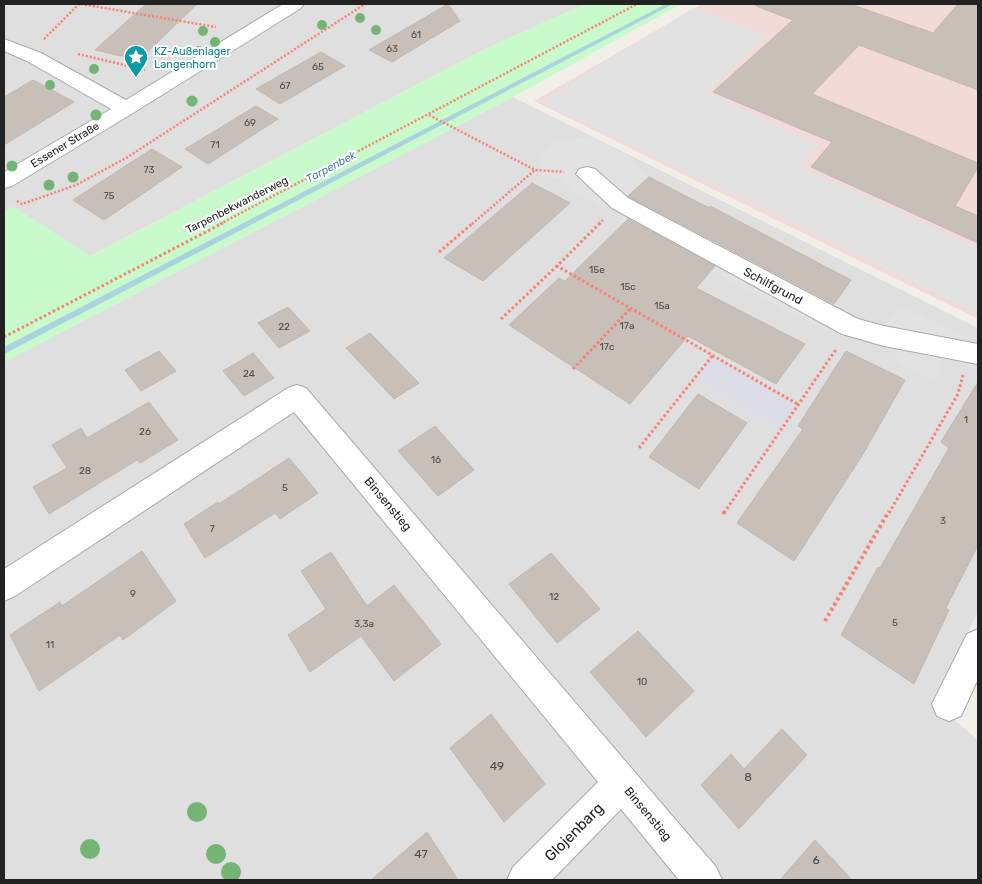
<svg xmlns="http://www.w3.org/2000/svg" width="982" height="884" font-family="Rubik,sans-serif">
  <rect width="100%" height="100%" fill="#f2efe9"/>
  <path fill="#e0dfdf" d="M 4,4 L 585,4 L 483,50 L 90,256 L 13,207 L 4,211 Z
    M 513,97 L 978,328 L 978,612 L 932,701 L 978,740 L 978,880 L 4,880 L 4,362 Z"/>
  <path fill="#f2dad9" d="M 702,4 L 978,4 L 978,319 L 534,101 Z"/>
  <path fill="#c8facc" d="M 585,4 L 681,4 L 513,97 L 4,362 L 4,211 L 13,207 L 91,256 L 483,50 Z"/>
  <path fill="#e2e2e2" d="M 694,8 L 766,36 L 707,92 L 818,145 L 800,166 L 978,248 L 978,314 L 541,101 Z
    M 588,137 L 630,157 L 649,177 L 627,197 L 603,208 L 572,192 L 558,178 L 540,175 L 540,160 L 548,147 L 560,141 Z
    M 621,214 L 839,327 L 834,335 L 616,220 Z
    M 899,305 L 968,338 L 943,360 L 934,380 L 899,363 L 885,327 Z"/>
  <path fill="#dddde8" d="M 713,355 L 799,405 L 781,430 L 694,379 Z"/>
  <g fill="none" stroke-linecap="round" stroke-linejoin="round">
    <path fill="#aad3df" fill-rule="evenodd" d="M 666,4 L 673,4 L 4,354 L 4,347 Z"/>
  </g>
  <path fill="#c7bfb8" stroke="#c4b6ab" d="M 146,4 L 197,4 L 139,60 L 95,50 Z
    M 448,4 L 460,21 L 392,62 L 369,50 Z
    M 756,4 L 850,4 L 933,33 L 958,4 L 978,4 L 978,90 L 859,45 L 812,94 L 978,163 L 978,167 L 955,206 L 978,216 L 978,243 L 811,167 L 832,142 L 713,92 L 793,20 L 756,6 Z
    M 321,52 L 345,66 L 280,104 L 256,89 Z
    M 33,80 L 74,102 L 4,145 L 4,97 Z
    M 256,106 L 278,119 L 208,164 L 185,149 Z
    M 152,149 L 182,167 L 104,220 L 73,200 Z
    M 649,177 L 709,208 L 710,206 L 851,280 L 834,304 L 628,196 Z
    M 532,183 L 570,203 L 483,281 L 444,258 Z
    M 628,219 L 715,266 L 696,288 L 805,344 L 776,384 L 688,336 L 630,404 L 509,325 L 559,278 L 565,281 Z
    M 288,307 L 310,331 L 279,348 L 258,323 Z
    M 370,333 L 419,383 L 394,399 L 346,348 Z
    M 159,351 L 176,371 L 141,391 L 125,370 Z
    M 846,351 L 905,380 L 863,454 L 794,561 L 737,523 L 803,429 L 798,426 Z
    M 253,353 L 274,378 L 244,396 L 223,371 Z
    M 978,382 L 978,545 L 946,608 L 949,610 L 914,684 L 841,635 L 878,567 L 880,568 L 949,448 L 941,442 Z
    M 698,394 L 747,423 L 699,489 L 649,457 Z
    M 149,402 L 178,440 L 140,463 L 137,460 L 49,514 L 33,487 L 67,468 L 52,445 L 81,428 L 87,438 Z
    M 435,426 L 474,470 L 438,496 L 398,451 Z
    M 289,458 L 318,493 L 280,519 L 275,513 L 205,558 L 184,524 L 218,502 L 219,504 Z
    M 142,551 L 176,601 L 123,640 L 120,635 L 39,691 L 10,635 L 60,602 L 62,606 Z
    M 331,552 L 367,606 L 394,585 L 441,644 L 394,681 L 361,636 L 310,672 L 288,635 L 326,609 L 301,571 Z
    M 551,553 L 600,609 L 557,643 L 509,584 Z
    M 638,631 L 694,691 L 646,737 L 590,672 Z
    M 491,714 L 545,784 L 504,822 L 450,748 Z
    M 782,729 L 807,755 L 739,829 L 701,785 L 731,754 L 744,769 Z
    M 427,832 L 458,880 L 371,880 Z
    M 815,840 L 852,880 L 780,880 Z"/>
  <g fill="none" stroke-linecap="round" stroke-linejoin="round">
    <g stroke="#a9a9a9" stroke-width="2">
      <path id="minor" d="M 283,4 L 304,4 L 301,8 L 133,113 L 12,186 L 4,188 L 4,172 L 111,109 L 27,61 L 4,51 L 4,39 L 41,53 L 126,100 Z
        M 587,167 L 595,169 L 628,198 L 858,319 L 884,326 L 978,344 L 978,364 L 884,346 L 842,334 L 612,208 L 576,174 L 579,169 Z
        M 297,385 L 306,388 L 716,867 L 722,880 L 679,880 L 621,809 L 552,880 L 507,880 L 513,867 L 598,782 L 294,412 L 15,596 L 4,601 L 4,569 L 288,388 Z
        M 978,629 L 978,679 L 961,716 L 949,721 L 937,716 L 932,704 L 967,634 Z"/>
    </g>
    <path stroke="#fa8072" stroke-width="2.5" stroke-dasharray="2 2" stroke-linecap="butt" d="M 81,4 L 216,27
      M 44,39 L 79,4
      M 78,54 L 145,70
      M 429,115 L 535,170 L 564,172
      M 17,201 L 22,204 L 76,185 L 126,158 L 365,4
      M 220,224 L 637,4
      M 472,224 L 535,170
      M 599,224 L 603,220"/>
    <path stroke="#fa8072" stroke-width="3" stroke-dasharray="2.5 2.5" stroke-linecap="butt" d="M 600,223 L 557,266 L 799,405
      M 439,252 L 473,223
      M 501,319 L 557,266
      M 4,337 L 223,223
      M 573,369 L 631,308
      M 639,448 L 713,355
      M 724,513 L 837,348
      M 889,513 L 958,394 L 963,375"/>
    <path stroke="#fa8072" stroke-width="4" stroke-dasharray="3 3" stroke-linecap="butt" d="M 723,514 L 725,511
      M 825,621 L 889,511"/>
    <use href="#minor" fill="#fff" fill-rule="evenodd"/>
  </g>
  <g fill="#74b475">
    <circle cx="360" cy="18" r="5"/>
    <circle cx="322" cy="25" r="5"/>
    <circle cx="376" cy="30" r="5"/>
    <circle cx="203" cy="31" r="5"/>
    <circle cx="215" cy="42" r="5"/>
    <circle cx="199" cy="51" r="5"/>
    <circle cx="94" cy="69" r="5"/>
    <circle cx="50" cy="85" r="5"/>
    <circle cx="192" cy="101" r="5.5"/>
    <circle cx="96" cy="115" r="5.5"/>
    <circle cx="12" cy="166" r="5.5"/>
    <circle cx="73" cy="177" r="5.5"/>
    <circle cx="49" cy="185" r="5.5"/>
    <circle cx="197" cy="812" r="10"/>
    <circle cx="90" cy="849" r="10"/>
    <circle cx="216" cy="854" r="10"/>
    <circle cx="231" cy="872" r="10"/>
  </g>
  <defs>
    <g id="sight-pin" transform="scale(1.25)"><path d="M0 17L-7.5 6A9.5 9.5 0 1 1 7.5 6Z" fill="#0f9aa8" stroke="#fff"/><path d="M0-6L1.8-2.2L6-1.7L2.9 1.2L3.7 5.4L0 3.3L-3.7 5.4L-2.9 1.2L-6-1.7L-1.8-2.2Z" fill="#fff"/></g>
  </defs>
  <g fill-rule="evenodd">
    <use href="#sight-pin" x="136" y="57"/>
  </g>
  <g text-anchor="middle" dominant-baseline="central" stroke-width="4" stroke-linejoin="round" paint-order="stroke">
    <g font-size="10" fill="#4b4948">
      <text x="416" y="35">61</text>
      <text x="392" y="49">63</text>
      <text x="318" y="67">65</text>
      <text x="285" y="86">67</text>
      <text x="250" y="123">69</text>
      <text x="215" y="145">71</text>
      <text x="149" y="170">73</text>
      <text x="109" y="196">75</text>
      <text x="597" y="270">15e</text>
      <text x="628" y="287">15c</text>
      <text x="662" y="306">15a</text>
      <text x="627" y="326">17a</text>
      <text x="284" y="327">22</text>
      <text x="607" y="347">17c</text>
      <text x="249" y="374">24</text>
      <text x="966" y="420">1</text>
      <text x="145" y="432">26</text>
      <text x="436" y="460">16</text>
      <text x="85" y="471">28</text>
      <text x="285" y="488">5</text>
      <text x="943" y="521">3</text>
      <text x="212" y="529">7</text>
      <text x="133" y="594">9</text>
      <text x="554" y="597">12</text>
      <text x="895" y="623">5</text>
      <text x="364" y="624">3,3a</text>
      <text x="50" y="645">11</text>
      <text x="642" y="682">10</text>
    </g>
    <g font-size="11" fill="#0d838f" stroke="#fff" text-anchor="start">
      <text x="154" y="51">KZ-Außenlager<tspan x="154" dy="13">Langenhorn</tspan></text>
    </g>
    <g font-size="11" fill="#222" stroke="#fff">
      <text transform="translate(65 145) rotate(-31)">Essener Straße</text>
      <text transform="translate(237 205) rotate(-27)">Tarpenbekwanderweg</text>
    </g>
    <g font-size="11" font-style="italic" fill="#4a7aab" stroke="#fff">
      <text transform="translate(331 167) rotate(-28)">Tarpenbek</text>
    </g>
    <g font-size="12" fill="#222" stroke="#fff">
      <text transform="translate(773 286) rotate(28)">Schilfgrund</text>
      <text transform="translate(388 504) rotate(50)">Binsenstieg</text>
      <text transform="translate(648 814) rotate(50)">Binsenstieg</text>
    </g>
    <g font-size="12" fill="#4b4948">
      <text x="497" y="766">49</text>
      <text x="748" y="777">8</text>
      <text x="421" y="854">47</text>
      <text x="816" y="860">6</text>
    </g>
    <g font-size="15" fill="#222" stroke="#fff">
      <text transform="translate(574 832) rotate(-45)">Glojenbarg</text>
    </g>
  </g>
  <rect width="982" height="884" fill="none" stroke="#222222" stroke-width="10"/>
</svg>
